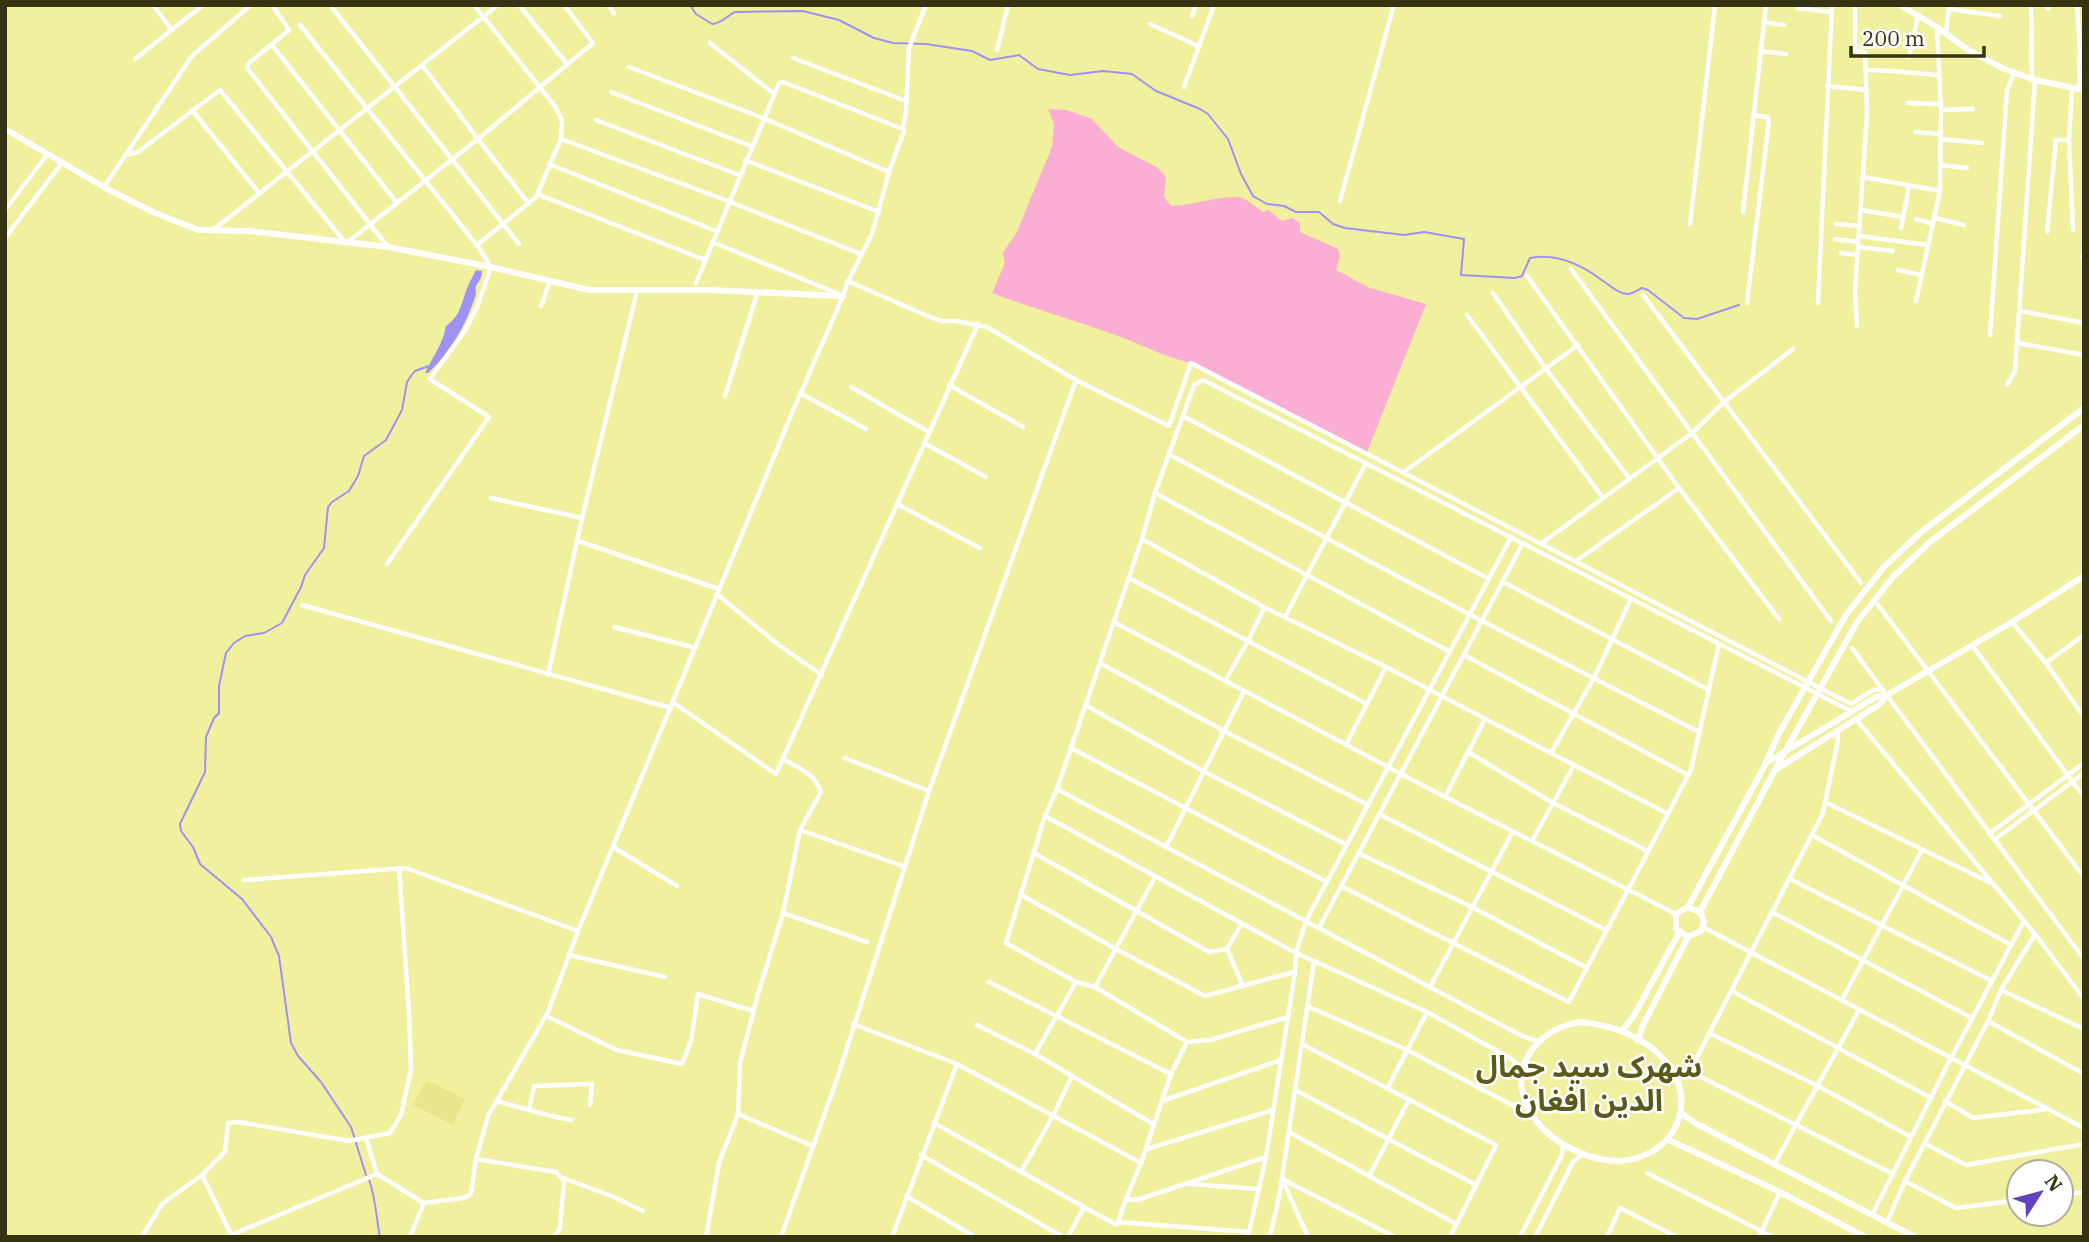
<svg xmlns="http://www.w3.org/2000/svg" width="2089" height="1242" viewBox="0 0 2089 1242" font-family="'IBM Plex Serif','Noto Sans Arabic',serif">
	<rect width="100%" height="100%" fill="#f0f09e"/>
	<!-- built -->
	<path fill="#e7e68c" d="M 426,1080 L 465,1099 L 453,1125 L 413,1105 Z"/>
	<!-- green -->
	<path fill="#fbaed4" d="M 1048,109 L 1067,110 L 1092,119 L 1118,147 L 1158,168 L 1166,177 L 1164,197 L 1171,206 C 1192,206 1231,192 1244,199 C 1251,202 1257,208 1263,212 L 1268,210 L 1282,221 L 1292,218 L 1300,223 L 1300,232 L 1338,249 L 1340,256 L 1336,270 L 1370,288 L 1426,304 L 1367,452 L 1191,363 C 1164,357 1141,344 1115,335 C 1074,320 1033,309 992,293 L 1005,263 L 1003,252 L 1016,234 L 1052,147 L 1054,124 Z"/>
	<!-- water -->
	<path fill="#9f92f5" d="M 476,270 L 482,271 C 482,279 479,280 476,286 C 475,290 477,294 475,297 C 466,325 450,353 428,373 L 425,373 C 433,356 443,344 446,326 C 462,315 461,302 468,286 C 470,280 474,275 476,270 Z"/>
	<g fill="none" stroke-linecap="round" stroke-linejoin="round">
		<!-- stream -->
		<g stroke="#9f92f5" stroke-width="2">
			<path d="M 690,5 L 696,14 L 712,24 C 723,23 726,16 735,12 L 803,11 L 839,20 L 874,38 L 893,43 L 926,44 L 972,51 L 990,60 L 1019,55 L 1038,69 L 1070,75 L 1103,71 L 1132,74 L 1156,91 L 1200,109 L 1208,114 L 1228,139 L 1241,174 L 1253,196 L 1267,204 L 1284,206 L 1296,212 L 1319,212 L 1333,224 L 1345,228 L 1404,235 L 1424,232 L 1464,239 L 1461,275 L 1515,278 L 1522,276 L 1530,258 C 1557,253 1582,265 1603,281 C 1611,286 1617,293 1627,294 C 1634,294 1637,290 1642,288 L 1648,290 L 1684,318 L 1697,319 L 1739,305"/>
			<path d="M 366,1175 L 351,1127 L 321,1082 L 298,1056 L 291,1043 L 279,956 L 271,937 L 242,899 L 200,864 L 193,847 L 181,831 L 180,824 L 205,772 L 206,737 L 214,718 L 219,713 L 219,686 L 226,653 L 234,643 L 245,636 L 264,633 L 282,623 L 301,587 L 305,575 L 324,548 L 328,507 L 332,502 L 349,491 L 358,476 L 364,456 L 386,440 L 402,410 L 407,382 L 411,376 L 415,371 L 429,366"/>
			<path d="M 369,1180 C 376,1198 376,1218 380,1237"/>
		</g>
		<!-- street -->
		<g stroke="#fff" stroke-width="4.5">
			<path d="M 153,5 L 172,30"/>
			<path d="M 272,5 L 289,30 L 248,64 L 247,68 L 388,247"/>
			<path d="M 330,5 L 519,244"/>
			<path d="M 474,5 L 554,105 L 562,120 L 561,139 L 536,197 L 477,245"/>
			<path d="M 519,5 L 567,64"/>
			<path d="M 608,5 L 614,13"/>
			<path d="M 1855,5 L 1855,50 L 1865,53 L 1867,113 L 1855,291 L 1857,326"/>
			<path d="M 2031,5 L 2032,80"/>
			<path d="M 2048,5 L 2048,9"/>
			<path d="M 2077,5 L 2080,51 L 2079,89"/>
			<path d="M 1797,8 L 1831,12"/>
			<path d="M 1949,9 L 2000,16"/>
			<path d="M 1192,16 L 1196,5"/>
			<path d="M 1763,22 L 1784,25"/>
			<path d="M 1150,24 L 1198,46"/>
			<path d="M 300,25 L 477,245 L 491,267 L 477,307 L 466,329 L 430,379 L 489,417 L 387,564"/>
			<path d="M 1946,34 L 1949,5"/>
			<path d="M 710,43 L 773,93"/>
			<path d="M 272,45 L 397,203"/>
			<path d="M 997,50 L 1008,5"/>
			<path d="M 1760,51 L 1786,54"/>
			<path d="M 1909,57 L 1918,16"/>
			<path d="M 793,58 L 906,101"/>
			<path d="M 135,59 L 203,5"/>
			<path d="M 422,65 L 478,139 L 593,43 L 564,5"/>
			<path d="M 629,67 L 763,118 L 889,172"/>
			<path d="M 1866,70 C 1891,70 1913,73 1938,75"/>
			<path d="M 1827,86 L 1866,90"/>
			<path d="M 1184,87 L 1214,5"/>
			<path d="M 2072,87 L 2069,140 L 2073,230"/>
			<path d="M 611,92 L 751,146"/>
			<path d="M 1908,103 L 1939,104"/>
			<path d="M 192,110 L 259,193"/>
			<path d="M 1941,110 L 1973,109"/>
			<path d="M 596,120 L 739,175"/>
			<path d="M 1915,132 L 1940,134"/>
			<path d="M 561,139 L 728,201 L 861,254"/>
			<path d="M 1940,139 L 1982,143"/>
			<path d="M 126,155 L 138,152 L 220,90 L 344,241"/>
			<path d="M 745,160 L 879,212"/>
			<path d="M 549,164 L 716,231"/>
			<path d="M 1941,165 L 1967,168"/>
			<path d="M 1863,177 L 1940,191"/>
			<path d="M 104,187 L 192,56 L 251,5"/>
			<path d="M 537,194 L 705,260"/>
			<path d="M 1340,201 L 1393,8 L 1391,5"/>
			<path d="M 5,210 L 47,155"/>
			<path d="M 1861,210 L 1903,217"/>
			<path d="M 1743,212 L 1766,5"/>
			<path d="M 1935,218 L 1964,225"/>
			<path d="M 1916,219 L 1933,224"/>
			<path d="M 1690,224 L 1715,5"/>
			<path d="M 1836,224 L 1860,226"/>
			<path d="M 1901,228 L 1909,186"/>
			<path d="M 213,230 L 498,5"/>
			<path d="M 2047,232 L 2056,140 L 2069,140"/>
			<path d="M 1859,236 L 1928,245"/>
			<path d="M 5,238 L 61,164"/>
			<path d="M 1835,239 L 1858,242"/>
			<path d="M 349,241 L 478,139 L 529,204"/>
			<path d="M 712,242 L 839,294"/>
			<path d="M 1858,247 L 1893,251"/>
			<path d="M 1841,253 L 1857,255"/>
			<path d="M 2082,257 L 2084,257"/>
			<path d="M 1571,269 L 1831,621"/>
			<path d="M 1898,270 L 1921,275"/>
			<path d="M 1527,276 L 1679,488 L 1779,619"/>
			<path d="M 848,281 L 925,315 L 941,321 L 956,321 L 987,327 L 1076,380 L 1169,426 L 1191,363 L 1851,704 L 1873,690 L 1882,689 L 2084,959"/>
			<path d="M 696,283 L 779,83 L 783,82 L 903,129"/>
			<path d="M 1493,293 L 1546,369 L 1630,479"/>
			<path d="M 1643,295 L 1861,583"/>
			<path d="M 1916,301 L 1940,191 L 1941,110 L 1937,28"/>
			<path d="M 1747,303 L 1769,120 L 1767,117 L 1754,115"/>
			<path d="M 1818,303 L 1832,5"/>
			<path d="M 541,306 L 550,281"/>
			<path d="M 2020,311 L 2084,323"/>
			<path d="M 1467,315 L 1603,498"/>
			<path d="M 1990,335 L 2007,90 L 2014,73"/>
			<path d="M 2018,343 L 2084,355"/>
			<path d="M 949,385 L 1023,427"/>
			<path d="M 2007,385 L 2015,371 L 2035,80"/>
			<path d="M 851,387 L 929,432"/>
			<path d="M 800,393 L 866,429"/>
			<path d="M 725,396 L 757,294"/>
			<path d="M 1183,416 L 1489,579"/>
			<path d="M 924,443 L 986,477"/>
			<path d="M 1170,455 L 1482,621 L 1699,732"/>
			<path d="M 1404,472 L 1578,345"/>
			<path d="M 1155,493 L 1450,652"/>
			<path d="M 491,498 L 582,518"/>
			<path d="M 897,504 L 980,548"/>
			<path d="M 1142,539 L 1264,607 L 1386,667 L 1668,814"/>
			<path d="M 578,541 L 719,589"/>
			<path d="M 1542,543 L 1692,433 L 1724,402 L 1793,349"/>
			<path d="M 1576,561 L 1679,488"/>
			<path d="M 1129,578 L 1367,704"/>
			<path d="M 1503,582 L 1709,690"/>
			<path d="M 717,594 L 780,646 L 822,675"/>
			<path d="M 302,605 L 671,708"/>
			<path d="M 1878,605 L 2084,877"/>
			<path d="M 1285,617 L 1366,463"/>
			<path d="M 1114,622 L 1445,797 L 1676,914"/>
			<path d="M 2012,622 L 2046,663 L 2084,717"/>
			<path d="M 614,627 L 696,648"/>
			<path d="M 1972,645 L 2084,797"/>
			<path d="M 1852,648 L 1882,689"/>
			<path d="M 1464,655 L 1688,775"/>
			<path d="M 1100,663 L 1224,731 L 1368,805"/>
			<path d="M 2046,663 L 2084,635"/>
			<path d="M 548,675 L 582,518 L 636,295"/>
			<path d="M 1225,681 L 1248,641 L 1264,608"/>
			<path d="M 674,703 L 776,774 L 978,324"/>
			<path d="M 1085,705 L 1205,772 L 1347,845"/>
			<path d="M 1856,719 L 2035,934 L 2084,999"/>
			<path d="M 1837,730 L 1838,740 L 1823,813 L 1693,1065 L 1693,1073 L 1893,1174"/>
			<path d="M 1346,745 L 1386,667"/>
			<path d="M 1071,748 L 1327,882"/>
			<path d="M 1468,752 L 1553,803 L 1648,851"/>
			<path d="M 1551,753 L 1594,678 L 1631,599"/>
			<path d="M 845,758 L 929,791"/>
			<path d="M 1057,789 L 1522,1036 L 1537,1041"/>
			<path d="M 1445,797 L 1485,719"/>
			<path d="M 1825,802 L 1991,883"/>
			<path d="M 1379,814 L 1606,930"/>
			<path d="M 1045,816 L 1296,953 L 1427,1012 L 1510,1058 L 1522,1068"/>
			<path d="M 800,830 L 903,866"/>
			<path d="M 1989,834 L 2084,763"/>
			<path d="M 1812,835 L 2011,945"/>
			<path d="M 1994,840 L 2084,773"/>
			<path d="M 1532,841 L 1574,765"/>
			<path d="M 613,847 L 677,886"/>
			<path d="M 1166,847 L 1244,691"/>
			<path d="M 1034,853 L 1209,952 L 1227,949 L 1242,923"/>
			<path d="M 1358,853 L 1472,907 L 1587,968"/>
			<path d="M 1790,879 L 1992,981"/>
			<path d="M 244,880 L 406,868 L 578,931"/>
			<path d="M 1341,886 L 1569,1002 L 1691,770 L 1719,644"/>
			<path d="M 1020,894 L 1116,949 L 1205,996 L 1294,972"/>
			<path d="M 1772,912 L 1972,1018"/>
			<path d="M 783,913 L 867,942"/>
			<path d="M 1703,927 L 2084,1128"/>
			<path d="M 1319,928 L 1523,543"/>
			<path d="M 1227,949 L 1243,986"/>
			<path d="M 569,955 L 665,977"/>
			<path d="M 989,982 L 1171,1074"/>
			<path d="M 1076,982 L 1006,943 L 1045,816 L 1057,789 L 1142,539 L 1155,493 L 1194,385 L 1203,380 L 1851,711"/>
			<path d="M 1095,987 L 1187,1042 L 1210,1040 L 1288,1017"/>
			<path d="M 1430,987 L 1513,831"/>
			<path d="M 2001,990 L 2084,1029"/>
			<path d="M 1732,991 L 1931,1098"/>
			<path d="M 1842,1000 L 1922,850"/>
			<path d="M 1307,1006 L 1407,1050 L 1514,1106"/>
			<path d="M 546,1016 L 617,1050 L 682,1064 L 691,1041 L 698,994 L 753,1011"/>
			<path d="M 1988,1021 L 2084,1074"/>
			<path d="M 853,1024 L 957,1064 L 1141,1163 L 1126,1199"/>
			<path d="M 977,1025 L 1035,1054 L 1153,1124"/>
			<path d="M 1709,1033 L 1818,1086 L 1911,1137"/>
			<path d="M 1302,1044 L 1496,1145 L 1450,1237"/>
			<path d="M 1035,1054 L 1076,982 L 1095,987 L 1155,877"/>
			<path d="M 1387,1089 L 1427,1012"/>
			<path d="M 1295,1090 L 1476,1185"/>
			<path d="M 497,1101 C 522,1108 546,1116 571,1120"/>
			<path d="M 1162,1101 L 1281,1060"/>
			<path d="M 1945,1101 L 1973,1118 L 2048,1109"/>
			<path d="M 529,1110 L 534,1086 L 592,1084 L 590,1105"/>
			<path d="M 738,1114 L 813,1146"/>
			<path d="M 934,1123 L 1084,1207"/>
			<path d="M 1289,1132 L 1456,1224"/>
			<path d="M 366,1138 L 377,1174 L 424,1203"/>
			<path d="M 1924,1143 L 1966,1165 L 2084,1144"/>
			<path d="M 1147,1149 L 1273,1110"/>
			<path d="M 921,1155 L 1063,1237"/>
			<path d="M 1141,1163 L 1171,1074 L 1187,1042"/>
			<path d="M 1775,1163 L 1859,1010"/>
			<path d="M 1021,1172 L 1054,1114 L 1072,1076"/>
			<path d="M 1647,1173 L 1773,1237"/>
			<path d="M 202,1175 L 232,1236"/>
			<path d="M 1369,1176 L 1409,1100"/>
			<path d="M 563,1178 L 614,1197 L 643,1211"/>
			<path d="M 1282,1179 L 1395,1237"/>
			<path d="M 1282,1179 L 1308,1237"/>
			<path d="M 1905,1181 L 1956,1208 L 2019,1200"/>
			<path d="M 1189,1184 L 1259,1189"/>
			<path d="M 2061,1195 L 2084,1192"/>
			<path d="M 906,1196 L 975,1237"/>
			<path d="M 1872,1215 L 1951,1058 L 2024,921"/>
			<path d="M 1118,1222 L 1249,1232"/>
			<path d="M 1887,1222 L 1905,1181 L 1988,1021 L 2001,990 L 2035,934"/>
			<path d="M 231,1235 L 377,1174"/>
			<path d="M 142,1237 L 162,1204 L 202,1175 L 225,1152 L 228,1123 L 238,1122 L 349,1141 L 390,1133 L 401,1115 L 411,1070 L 409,1013 L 399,868"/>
			<path d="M 410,1237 L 424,1203 L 463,1198 L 471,1194 L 476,1159"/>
			<path d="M 554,1237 L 560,1228 L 564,1181 L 556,1172 L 476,1159 L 488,1116 L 548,1012 L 578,931 L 792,413 L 843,296 L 848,281 L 872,234 L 889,172 L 904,131 L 903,129 L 906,111 L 909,48 L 926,5"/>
			<path d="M 706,1237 L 719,1163 L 738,1114 L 740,1063 L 758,994 L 783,913 L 800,830 L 821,792 C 814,773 801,769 784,760"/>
			<path d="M 781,1237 L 838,1076 L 929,791 L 1076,380"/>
			<path d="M 892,1237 L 957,1064"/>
			<path d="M 1068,1237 L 1084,1207 L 1117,1225 L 1126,1199 L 1137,1200 L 1266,1157"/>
			<path d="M 1248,1237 L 1266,1157 L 1295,972 L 1296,953 L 1306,921 L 1511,537"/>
			<path d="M 1270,1237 L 1280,1192 L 1314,961"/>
			<path d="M 1520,1237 L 1562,1155 L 1563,1144"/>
			<path d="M 1535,1237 L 1573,1162 L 1583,1154"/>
			<path d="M 1607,1237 L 1620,1208 L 1677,1237"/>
			<path d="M 1759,1237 L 1780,1192"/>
		</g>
		<!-- secondary -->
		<g stroke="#fff" stroke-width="6">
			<path d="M 1900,5 L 1937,27 L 1968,50 L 2002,68 L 2035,80 L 2084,90"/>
			<path d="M 5,129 L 109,190 L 155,213 L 199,230 L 250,231 L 388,247 L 491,267 L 589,290 L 709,290 L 843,296"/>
			<path d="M 1766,763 L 1779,733 L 1846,615 L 1883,568 L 1921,532 L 2084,408"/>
			<path d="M 1776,768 L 1857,622 L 1893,577 L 1930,542 L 2084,425"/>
			<path d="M 1688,907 L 1701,913 L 1704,922 L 1701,931 L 1688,937 L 1676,929 L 1676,914 L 1688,907 L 1766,763 L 1876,697 L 1885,695"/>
			<path d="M 1700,912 L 1775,770 L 1880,704 L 1887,695 L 2012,622 L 2084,576"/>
			<path d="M 1581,1022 C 1612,1025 1646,1037 1666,1062 C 1695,1096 1681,1143 1640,1157 C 1604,1170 1553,1147 1532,1115 C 1504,1072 1535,1028 1581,1022 Z"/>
			<path d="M 1622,1031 L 1633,1017 L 1679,933"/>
			<path d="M 1638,1040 L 1643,1025 L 1688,937"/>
			<path d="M 1681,1113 L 1695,1123 L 1915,1237"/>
			<path d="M 1669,1140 L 1780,1192 L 1865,1237"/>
		</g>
	</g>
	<g text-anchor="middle" stroke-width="5" stroke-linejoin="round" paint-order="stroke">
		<!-- district labels -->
		<g font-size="30" font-weight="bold" fill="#5b5a1c" stroke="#fff">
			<text x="1589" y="1077">شهرک سید جمال<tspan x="1589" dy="34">الدین افغان</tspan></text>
		</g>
	</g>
	<!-- border -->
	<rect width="2089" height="1242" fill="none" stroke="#343412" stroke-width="14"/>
	<!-- north arrow -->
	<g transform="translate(2040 1193) rotate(54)"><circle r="33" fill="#ffffff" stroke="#aeaea0" stroke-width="2"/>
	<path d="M0-5L12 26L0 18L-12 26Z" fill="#6044bd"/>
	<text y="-10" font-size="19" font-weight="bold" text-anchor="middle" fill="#343412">N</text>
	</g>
	<!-- scale -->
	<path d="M1851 46v10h133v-10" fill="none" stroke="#343412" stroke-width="3.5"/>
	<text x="1862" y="46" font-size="21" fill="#343412" stroke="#ffffff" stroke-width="5" paint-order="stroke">200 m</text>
</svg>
